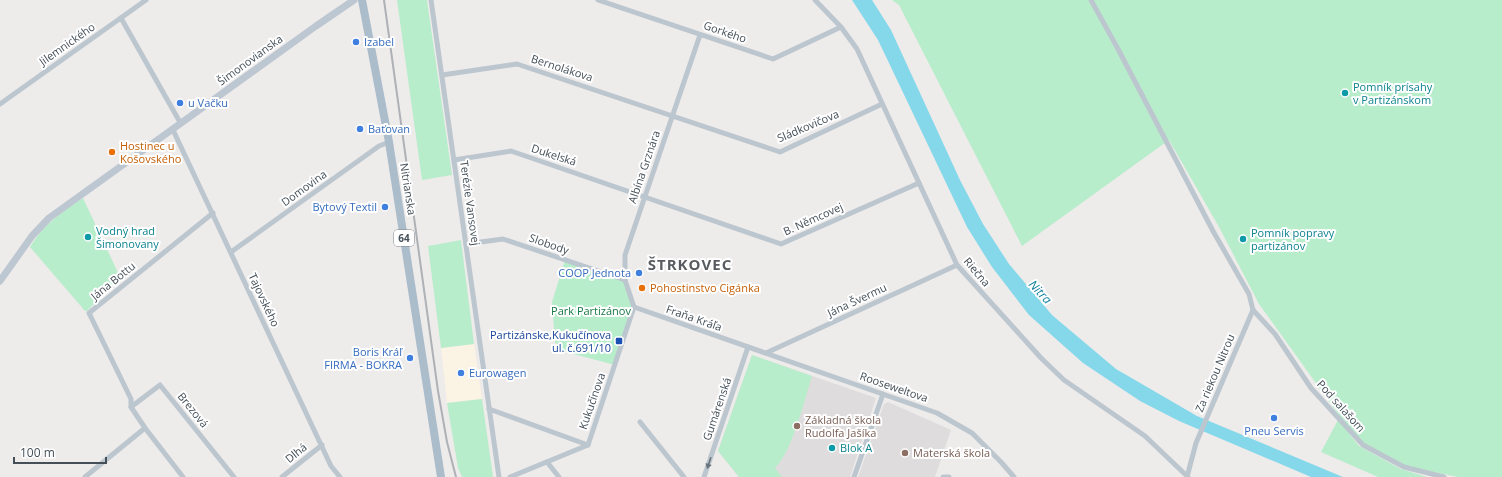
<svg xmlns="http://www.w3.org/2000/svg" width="1502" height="477" viewBox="0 0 1502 477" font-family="'Open Sans',sans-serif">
	<rect width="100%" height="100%" fill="#eeebeb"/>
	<!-- commercial -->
	<path fill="#fbf3e3" d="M 474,344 L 482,399 L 447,403 L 441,348 Z"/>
	<!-- education -->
	<g fill="#dfdcdd">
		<path d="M 752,355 L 876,398 L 850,477 L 739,477 L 718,451 Z"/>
		<path d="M 888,402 L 951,430 L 935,477 L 858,477 L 884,404 Z"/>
	</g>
	<!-- green -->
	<g fill="#b8edcb">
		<path d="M 397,0 L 427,0 L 452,175 L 422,180 Z"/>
		<path d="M 892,0 L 1502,0 L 1502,477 L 1458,477 L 1409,467 L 1365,444 L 1341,418 L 1259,304 L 1219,227 L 1169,140 L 1022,246 L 899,5 Z"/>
		<path d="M 83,198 L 120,277 L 87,311 L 85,311 L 30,247 C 44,224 61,213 83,198 Z"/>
		<path d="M 461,240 L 474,344 L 441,348 L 428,246 Z"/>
		<path d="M 565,260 L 625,280 L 634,307 L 615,365 L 562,351 L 555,342 L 552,302 Z"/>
		<path d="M 752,355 L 812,376 C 804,401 793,450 775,468 L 782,477 L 739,477 L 718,451 Z"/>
		<path d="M 482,399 L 493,477 L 462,477 L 458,468 L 447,403 Z"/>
		<path d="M 1338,420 L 1359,446 L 1401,469 L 1427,477 L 1378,477 L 1321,452 Z"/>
	</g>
	<!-- water -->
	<path fill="#85d8ea" d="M 852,0 L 872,0 L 891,30 L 960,180 L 983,224 L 1009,264 L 1052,315 L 1116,369 L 1197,416 L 1343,477 L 1311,477 L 1179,421 L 1140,401 L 1083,363 L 1029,315 L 992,267 L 967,227 L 878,40 Z"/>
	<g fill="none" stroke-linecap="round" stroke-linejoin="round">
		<!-- street -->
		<g stroke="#bcc6ce" stroke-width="5">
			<path d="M 431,0 L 499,477"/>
			<path d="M 598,0 L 773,59 L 841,27"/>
			<path d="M 815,0 L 841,27 L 857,49 L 957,265 L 1041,358 L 1064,380 L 1145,436 L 1188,477"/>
			<path d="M 1091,0 L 1118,49 L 1213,231 L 1249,294 L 1253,310 L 1275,334 L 1311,388 L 1363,445 L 1404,467 L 1444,477"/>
			<path d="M 121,18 L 181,124"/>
			<path d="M 442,75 L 517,64 L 780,152 L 882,104"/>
			<path d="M 0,104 L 146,0"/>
			<path d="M 173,130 L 331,466 L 340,477"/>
			<path d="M 454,160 L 511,151 L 781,244 L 919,183"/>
			<path d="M 466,244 L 503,239 L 625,280"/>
			<path d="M 231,252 L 379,146 L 389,142"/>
			<path d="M 634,307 L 937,413 L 972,433 L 1001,462 L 1014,477"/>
			<path d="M 634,307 L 625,280 L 625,255 L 700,35"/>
			<path d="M 766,353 L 957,265"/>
			<path d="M 131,407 L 160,385 L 234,477"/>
			<path d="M 489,409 L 588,445"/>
			<path d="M 640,422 L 684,477"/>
			<path d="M 547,462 L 559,477"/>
			<path d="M 85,477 L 145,428"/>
			<path d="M 183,477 L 145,428 L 131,407 L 131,399 L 89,313 L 213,213"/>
			<path d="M 282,477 L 322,445"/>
			<path d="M 510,477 L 588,445 L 634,307"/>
			<path d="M 704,477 L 748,347"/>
			<path d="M 854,477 L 883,394"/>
			<path d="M 943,477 L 949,477"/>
			<path d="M 1187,477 L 1196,443 L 1253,310"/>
		</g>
		<!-- secondary -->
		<path stroke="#bcc7d2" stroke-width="7" d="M 0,281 L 32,236 L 49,218 L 316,26 L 354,0"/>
		<!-- primary -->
		<path stroke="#abbccb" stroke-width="8" d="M 362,0 L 389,142 L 441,477"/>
		<!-- rail -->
		<path stroke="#aeb1b6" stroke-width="2" d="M 384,0 L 438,391 L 447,442 L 456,477"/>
	</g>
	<!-- one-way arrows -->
	<defs><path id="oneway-solid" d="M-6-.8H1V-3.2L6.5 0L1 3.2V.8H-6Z"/></defs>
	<use fill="#68737b" href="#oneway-solid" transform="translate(709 463) rotate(109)"/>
	<!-- markers -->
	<g fill="#3f7fe0" stroke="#fff" stroke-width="1.5">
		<circle cx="356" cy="42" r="4"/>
		<circle cx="180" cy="103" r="4"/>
		<circle cx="360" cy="129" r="4"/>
		<circle cx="385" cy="207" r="4"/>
		<circle cx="639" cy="273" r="4"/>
		<circle cx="410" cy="358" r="4"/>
		<circle cx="461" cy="373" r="4"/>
		<circle cx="1274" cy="418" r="4"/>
	</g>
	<g fill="#0f9aa8" stroke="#fff" stroke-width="1.5">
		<circle cx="1345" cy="93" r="4"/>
		<circle cx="88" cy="237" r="4"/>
		<circle cx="1243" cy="239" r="4"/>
		<circle cx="832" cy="448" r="4"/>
	</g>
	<g fill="#e8710a" stroke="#fff" stroke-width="1.5">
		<circle cx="112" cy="152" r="4"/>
		<circle cx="642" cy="288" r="4"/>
	</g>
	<rect fill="#1a4fb4" stroke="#fff" stroke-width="1.5" x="615" y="337" width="8" height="8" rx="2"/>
	<g fill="#8d6e63" stroke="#fff" stroke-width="1.5">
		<circle cx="797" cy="426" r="4"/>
		<circle cx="905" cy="453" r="4"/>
	</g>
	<g text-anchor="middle" stroke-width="4" stroke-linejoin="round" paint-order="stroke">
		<!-- shield labels -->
		<rect fill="#fff" stroke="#7c848a" stroke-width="1" x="394" y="230" width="20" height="16" rx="3"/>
		<g font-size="10" font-weight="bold" fill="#444f58">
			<text x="404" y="242">64</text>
		</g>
		<!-- street labels -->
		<g font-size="11" fill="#444f58" stroke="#fff">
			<text transform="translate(725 32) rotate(19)" y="4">Gorkého</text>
			<text transform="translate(67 44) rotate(-35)" y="4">Jilemnického</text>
			<text transform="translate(250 60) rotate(-36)" y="4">Šimonovianska</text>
			<text transform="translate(562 68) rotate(18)" y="4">Bernolákova</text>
			<text transform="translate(808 126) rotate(-23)" y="4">Sládkovičova</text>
			<text transform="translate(554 155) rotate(18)" y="4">Dukelská</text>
			<text transform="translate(644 167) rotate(-71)" y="4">Albína Grznára</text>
			<text transform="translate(304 188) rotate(-36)" y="4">Domovina</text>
			<text transform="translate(408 189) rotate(81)" y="4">Nitrianska</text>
			<text transform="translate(470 203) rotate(82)" y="4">Terézie Vansovej</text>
			<text transform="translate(813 219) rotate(-24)" y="4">B. Němcovej</text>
			<text transform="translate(549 244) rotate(19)" y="4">Slobody</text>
			<text transform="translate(977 272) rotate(50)" y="4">Riečna</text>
			<text transform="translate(113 281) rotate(-39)" y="4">Jána Bottu</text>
			<text transform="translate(264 300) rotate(65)" y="4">Tajovského</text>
			<text transform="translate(857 300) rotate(-25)" y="4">Jána Švermu</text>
			<text transform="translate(694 318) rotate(19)" y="4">Fraňa Kráľa</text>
			<text transform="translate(1215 373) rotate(-67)" y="4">Za riekou Nitrou</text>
			<text transform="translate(894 387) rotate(19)" y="4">Rooseweltova</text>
			<text transform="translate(592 401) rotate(-71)" y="4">Kukučínova</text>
			<text transform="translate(1341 406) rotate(48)" y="4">Pod salašom</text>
			<text transform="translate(717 409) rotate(-71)" y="4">Gumárenská</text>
			<text transform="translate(193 410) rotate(51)" y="4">Brezová</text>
			<text transform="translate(296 453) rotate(-39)" y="4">Dlhá</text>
		</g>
		<!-- shop labels -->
		<g font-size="11" fill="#366cbe" stroke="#fff" text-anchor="start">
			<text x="364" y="46">Izabel</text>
			<text x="188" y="107">u Vačku</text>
			<text x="368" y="133">Baťovan</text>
			<text x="377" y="211" text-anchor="end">Bytový Textil</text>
			<text x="631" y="277" text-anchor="end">COOP Jednota</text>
			<text x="402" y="356" text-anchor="end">Boris Kráľ<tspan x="402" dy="13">FIRMA - BOKRA</tspan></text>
			<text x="469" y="377">Eurowagen</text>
			<text x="1274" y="435" text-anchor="middle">Pneu Servis</text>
		</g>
		<!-- culture labels -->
		<g font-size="11" fill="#0d838f" stroke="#fff" text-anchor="start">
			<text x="1353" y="91">Pomník prísahy<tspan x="1353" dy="13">v Partizánskom</tspan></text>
			<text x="96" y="235">Vodný hrad<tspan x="96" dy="13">Šimonovany</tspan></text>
			<text x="1251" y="237">Pomník popravy<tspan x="1251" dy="13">partizánov</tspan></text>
			<text x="840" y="452">Blok A</text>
		</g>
		<!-- food labels -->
		<g font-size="11" fill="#c56008" stroke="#fff" text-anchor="start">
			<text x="120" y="150">Hostinec u<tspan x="120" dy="13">Košovského</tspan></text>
			<text x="650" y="292">Pohostinstvo Cigánka</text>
		</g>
		<!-- park labels -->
		<g font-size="11" fill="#177845" stroke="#fff">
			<text x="591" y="315">Park Partizánov</text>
		</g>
		<!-- transit labels -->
		<g font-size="11" fill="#164399" stroke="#fff" text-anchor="end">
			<text x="611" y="339">Partizánske,Kukučínova<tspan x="611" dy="13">ul. č.691/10</tspan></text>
		</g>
		<!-- education labels -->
		<g font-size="11" fill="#785e54" stroke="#fff" text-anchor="start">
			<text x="805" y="424">Základná škola<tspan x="805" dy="13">Rudolfa Jašíka</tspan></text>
			<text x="913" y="457">Materská škola</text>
		</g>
		<!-- water labels -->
		<g font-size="12" font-style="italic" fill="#0d819c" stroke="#fff">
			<text transform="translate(1040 292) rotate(47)" y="4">Nitra</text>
		</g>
		<!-- district labels -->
		<g font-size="15" font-weight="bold" letter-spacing="1" fill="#585c60" stroke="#fff">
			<text x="690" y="270">ŠTRKOVEC</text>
		</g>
	</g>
	<!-- scale -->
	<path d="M14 457v6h92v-6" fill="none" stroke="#444f58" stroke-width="2"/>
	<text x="20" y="457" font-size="12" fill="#444f58" stroke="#ffffff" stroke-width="3" paint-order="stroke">100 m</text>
</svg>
